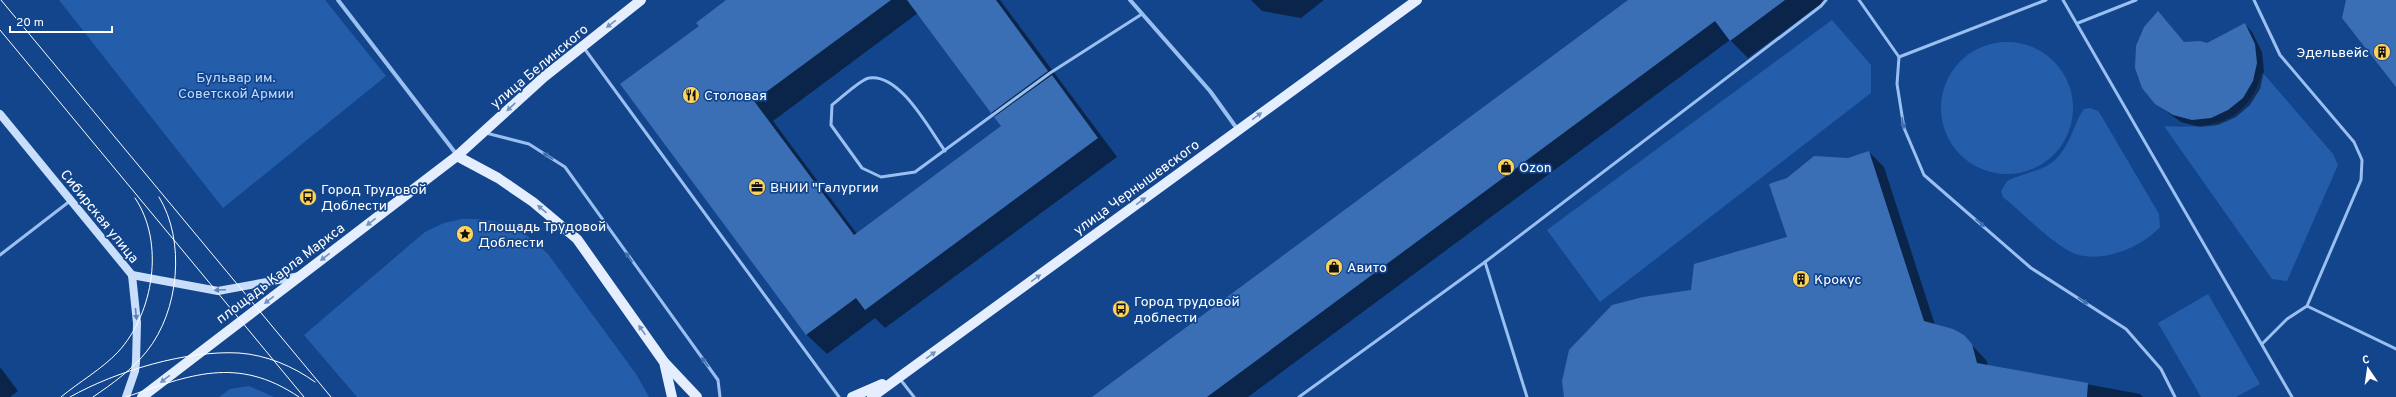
<svg xmlns="http://www.w3.org/2000/svg" width="2396" height="397" viewBox="0 0 2396 397" font-family="Overpass,sans-serif">
	<rect width="100%" height="100%" fill="#13458c"/>
	<!-- green -->
	<g fill="#245eab">
		<path d="M 59,0 L 325,0 L 386,76 L 223,208 Z"/>
		<path d="M 1832,20 L 1871,65 L 1871,93 L 1600,302 L 1547,230 Z"/>
		<circle cx="2007" cy="108" r="66"/>
		<path d="M 2262,72 L 2333,154 L 2338,165 L 2287,281 L 2272,279 L 2164,126 C 2211,129 2248,124 2262,72 Z"/>
		<path d="M 2090,108 L 2098,111 L 2102,117 L 2159,214 L 2160,227 C 2140,249 2095,267 2067,250 C 2044,236 2024,214 2003,197 L 2001,191 L 2007,181 C 2036,167 2052,174 2069,140 C 2074,130 2077,118 2084,109 Z"/>
		<path d="M 462,219 C 503,219 519,226 548,254 L 636,374 L 649,397 L 357,397 L 304,335 L 425,232 L 444,223 Z"/>
		<path d="M 2208,294 L 2260,384 L 2236,397 L 2201,397 L 2158,323 Z"/>
		<path d="M 249,386 L 274,397 L 219,397 L 230,389 Z"/>
	</g>
	<!-- shadow -->
	<g fill="#0007" fill-rule="evenodd">
		<path d="M 728,0 L 1000,0 L 1117,157 L 885,328 L 875,318 L 827,354 L 807,335 L 621,85 L 700,26 ZM 918,13 L 1002,126 L 857,234 L 773,121 Z"/>
		<path d="M 1251,0 L 1324,0 L 1301,18 L 1262,11 Z"/>
		<path d="M 1629,0 L 1826,0 L 1748,58 L 1730,40 L 1248,397 L 1094,397 Z"/>
		<path d="M 2245,24 L 2252,32 L 2262,52 L 2264,71 L 2260,89 L 2250,105 L 2236,117 L 2218,125 L 2200,127 L 2181,122 L 2156,104 L 2184,43 L 2207,45 Z"/>
		<path d="M 1869,152 L 1884,167 L 1935,325 L 1963,336 L 1986,360 L 1988,366 L 2140,394 L 2143,397 L 1565,397 L 1692,291 L 1788,237 L 1848,159 Z"/>
		<path d="M 0,367 L 18,391 L 10,397 L 0,397 Z"/>
	</g>
	<!-- building -->
	<g fill="#3b6fb5">
		<path d="M 726,0 L 891,0 L 754,101 L 854,235 L 1001,126 L 994,117 L 1052,75 L 1098,138 L 865,310 L 856,298 L 806,335 L 620,84 L 699,26 L 696,23 Z"/>
		<path d="M 907,0 L 996,0 L 1048,71 L 991,113 Z"/>
		<path d="M 1628,0 L 1785,0 L 1730,41 L 1715,21 L 1207,397 L 1092,397 Z"/>
		<path d="M 2346,0 L 2396,0 L 2396,87 L 2342,18 Z"/>
		<path d="M 2158,11 L 2184,42 L 2200,41 L 2207,43 L 2245,23 L 2255,44 L 2257,63 L 2253,81 L 2243,98 L 2228,110 L 2211,118 L 2192,120 L 2173,115 L 2155,104 L 2142,88 L 2135,68 L 2136,46 L 2144,27 Z"/>
		<path d="M 1869,151 L 1924,321 L 1953,329 L 1964,335 L 1972,344 L 1977,363 L 2088,383 L 2087,397 L 1564,397 L 1562,381 L 1569,350 L 1612,305 L 1643,297 L 1691,290 L 1694,264 L 1787,237 L 1769,184 L 1787,178 L 1814,156 L 1848,158 Z"/>
	</g>
	<g fill="none" stroke-linecap="round" stroke-linejoin="round">
		<!-- service -->
		<g stroke="#9abff1" stroke-width="3">
			<path d="M 1859,0 L 1899,57 L 1897,84 L 1904,128 L 1924,175 L 2031,268 L 2126,329 L 2161,369 L 2175,397"/>
			<path d="M 2063,0 L 2292,397"/>
			<path d="M 2254,0 L 2280,55 L 2354,142 L 2362,160 L 2361,180 L 2307,306 L 2287,319 L 2262,344"/>
			<path d="M 2078,23 L 2136,0"/>
			<path d="M 584,48 L 839,397"/>
			<path d="M 1899,57 L 2046,0"/>
			<path d="M 486,133 L 529,144 L 565,167 L 718,380 L 720,397"/>
			<path d="M 945,151 C 929,129 900,73 869,78 C 861,79 840,99 832,105 L 831,125 L 862,168 L 881,177 L 915,172 L 1050,73 L 1142,14"/>
			<path d="M 0,255 L 70,201"/>
			<path d="M 1485,262 L 1527,397"/>
			<path d="M 2307,306 L 2396,349"/>
			<path d="M 900,379 L 914,397"/>
			<path d="M 1299,397 L 1485,262 L 1821,6 L 1826,0"/>
		</g>
		<!-- minor -->
		<g stroke="#9abff1" stroke-width="4">
			<path d="M 338,0 L 457,155"/>
			<path d="M 1130,0 L 1210,91 L 1238,130"/>
		</g>
		<!-- secondary -->
		<g stroke="#c9defb" stroke-width="8">
			<path d="M 0,114 L 132,275 L 137,323 L 136,362 L 135,371 L 126,397"/>
			<path d="M 132,275 L 218,291 L 300,276"/>
		</g>
		<!-- primary -->
		<g stroke="#e4eeff" stroke-width="10">
			<path d="M 457,156 L 498,178 L 533,202 L 577,239 L 664,362 L 672,397"/>
			<path d="M 665,363 L 697,397"/>
			<path d="M 142,397 L 457,156 L 544,77 L 641,0"/>
			<path d="M 852,397 L 882,384"/>
			<path d="M 872,397 L 1417,0"/>
		</g>
		<!-- tram -->
		<g stroke="#fff" stroke-width="1">
			<path d="M 1,0 L 331,397"/>
			<path d="M 0,30 L 304,397"/>
			<path d="M 61,397 C 79,382 102,369 118,352 C 154,313 165,242 135,198"/>
			<path d="M 70,397 C 116,371 187,350 239,353 C 266,355 293,366 315,382"/>
			<path d="M 93,397 C 112,384 133,369 147,351 C 179,311 186,241 159,197"/>
			<path d="M 126,397 C 190,375 237,355 299,397"/>
		</g>
	</g>
	<!-- one-way arrows -->
	<defs><path id="oneway-solid" d="M-6-.8H1V-3.2L6.5 0L1 3.2V.8H-6Z"/></defs>
	<g fill="#7191c0">
		<use href="#oneway-solid" transform="translate(611 24) rotate(142)"/>
		<use href="#oneway-solid" transform="translate(511 107) rotate(137)"/>
		<use href="#oneway-solid" transform="translate(1257 116) rotate(-36)"/>
		<use href="#oneway-solid" transform="translate(1141 201) rotate(-36)"/>
		<use href="#oneway-solid" transform="translate(542 209) rotate(-139)"/>
		<use href="#oneway-solid" transform="translate(371 222) rotate(142)"/>
		<use href="#oneway-solid" transform="translate(325 257) rotate(143)"/>
		<use href="#oneway-solid" transform="translate(1036 278) rotate(-36)"/>
		<use href="#oneway-solid" transform="translate(269 300) rotate(142)"/>
		<use href="#oneway-solid" transform="translate(642 330) rotate(-125)"/>
		<use href="#oneway-solid" transform="translate(931 355) rotate(-36)"/>
		<use href="#oneway-solid" transform="translate(165 379) rotate(142)"/>
	</g>
	<g fill="#4270af">
		<use href="#oneway-solid" transform="translate(1903 123) rotate(80)"/>
		<use href="#oneway-solid" transform="translate(548 156) rotate(-147)"/>
		<use href="#oneway-solid" transform="translate(1980 223) rotate(41)"/>
		<use href="#oneway-solid" transform="translate(629 257) rotate(-126)"/>
		<use href="#oneway-solid" transform="translate(2083 301) rotate(33)"/>
		<use href="#oneway-solid" transform="translate(705 362) rotate(-126)"/>
	</g>
	<g fill="#5c82b8">
		<use href="#oneway-solid" transform="translate(220 290) rotate(177)"/>
		<use href="#oneway-solid" transform="translate(136 314) rotate(84)"/>
	</g>
	<!-- icons -->
	<defs>
		<symbol id="building-disc" viewBox="-11 -11 22 22"><circle r="9.5" fill="#ffd35a" stroke="#13458c"/><path d="M-4-6H4V6H1V3H-1V6H-4ZM-2.5-4.3h1.7v1.8h-1.7ZM.8-4.3h1.7v1.8H.8ZM-2.5-1h1.7V.8h-1.7ZM.8-1h1.7V.8H.8Z" fill="#111"/></symbol>
		<symbol id="restaurant-disc" viewBox="-11 -11 22 22"><circle r="9.5" fill="#ffd35a" stroke="#13458c"/><path d="M-5-6h1v4h1v-4h1v4h1v-4h1v5L-1.5 .5V6h-2V.5L-5-1ZM5-6V6H3V1.5H1.5Q1.5-4 5-6Z" fill="#111"/></symbol>
		<symbol id="shop-disc" viewBox="-11 -11 22 22"><circle r="9.5" fill="#ffd35a" stroke="#13458c"/><path d="M-5-2.5h2.3a2.7 3.5 0 0 1 5.4 0H5L5.5 6h-11ZM-1.5-2.5h3a1.5 2.3 0 0 0-3 0Z" fill="#111"/></symbol>
		<symbol id="office-disc" viewBox="-11 -11 22 22"><circle r="9.5" fill="#ffd35a" stroke="#13458c"/><path d="M-6-3h4V-5.5h4V-3h4V5H-6ZM-1-4.5V-3h2v-1.5ZM-6 0V1H6V0Z" fill="#111"/></symbol>
		<symbol id="bus-disc" viewBox="-11 -11 22 22"><circle r="9.5" fill="#ffd35a" stroke="#13458c"/><path d="M-5-6H5V4H4V6H2V4H-2V6H-4V4H-5ZM-3.5-4V0h7V-4ZM-3.5 1.2v1.5H-2V1.2ZM2 1.2v1.5H3.5V1.2Z" fill="#111"/></symbol>
		<symbol id="sight-disc" viewBox="-11 -11 22 22"><circle r="9.5" fill="#ffd35a" stroke="#13458c"/><path d="M0-6L1.8-2.2L6-1.7L2.9 1.2L3.7 5.4L0 3.3L-3.7 5.4L-2.9 1.2L-6-1.7L-1.8-2.2Z" fill="#111"/></symbol>
	</defs>
	<g fill-rule="evenodd">
		<use href="#building-disc" x="2372" y="42" width="20" height="20"/>
		<use href="#restaurant-disc" x="681" y="85" width="20" height="20"/>
		<use href="#shop-disc" x="1496" y="157" width="20" height="20"/>
		<use href="#office-disc" x="747" y="177" width="20" height="20"/>
		<use href="#bus-disc" x="298" y="187" width="20" height="20"/>
		<use href="#sight-disc" x="455" y="224" width="20" height="20"/>
		<use href="#shop-disc" x="1324" y="257" width="20" height="20"/>
		<use href="#building-disc" x="1791" y="269" width="20" height="20"/>
		<use href="#bus-disc" x="1111" y="299" width="20" height="20"/>
	</g>
	<g text-anchor="middle" stroke-width="3.5" stroke-linejoin="round" paint-order="stroke">
		<!-- poi labels -->
		<g font-size="14" fill="#fff" stroke="#13458c" text-anchor="start">
			<text x="2369" y="57" text-anchor="end">Эдельвейс</text>
			<text x="704" y="100">Столовая</text>
			<text x="1519" y="172">Ozon</text>
			<text x="770" y="192">ВНИИ "Галургии</text>
			<text x="321" y="194">Город Трудовой<tspan x="321" dy="16">Доблести</tspan></text>
			<text x="478" y="231">Площадь Трудовой<tspan x="478" dy="16">Доблести</tspan></text>
			<text x="1347" y="272">Авито</text>
			<text x="1814" y="284">Крокус</text>
			<text x="1134" y="306">Город трудовой<tspan x="1134" dy="16">доблести</tspan></text>
		</g>
		<!-- street labels -->
		<g font-size="14" fill="#fff" stroke="#13458c">
			<text transform="translate(539 66) rotate(-40)" y="5">улица Белинского</text>
			<text transform="translate(1136 187) rotate(-36)" y="5">улица Чернышевского</text>
			<text transform="translate(100 216) rotate(51)" y="5">Сибирская улица</text>
			<text transform="translate(280 273) rotate(-37)" y="5">площадь Карла Маркса</text>
		</g>
		<!-- park labels -->
		<g font-size="14" fill="#c1dafc" stroke="#13458c">
			<text x="236" y="82">Бульвар им.<tspan x="236" dy="16">Советской Армии</tspan></text>
		</g>
	</g>
	<!-- north arrow -->
	<g transform="translate(2368 369) rotate(347)" stroke="#13458c" stroke-width="3" paint-order="stroke">
	<path d="M0-3L7 15L0 10L-7 15Z" fill="#ffffff"/>
	<text y="-6" font-size="11" font-weight="bold" text-anchor="middle" fill="#ffffff">С</text>
	</g>
	<!-- scale -->
	<path d="M10 26v6h102v-6" fill="none" stroke="#ffffff" stroke-width="2"/>
	<text x="16" y="26" font-size="12" fill="#ffffff" stroke="#13458c" stroke-width="3" paint-order="stroke">20 m</text>
</svg>
